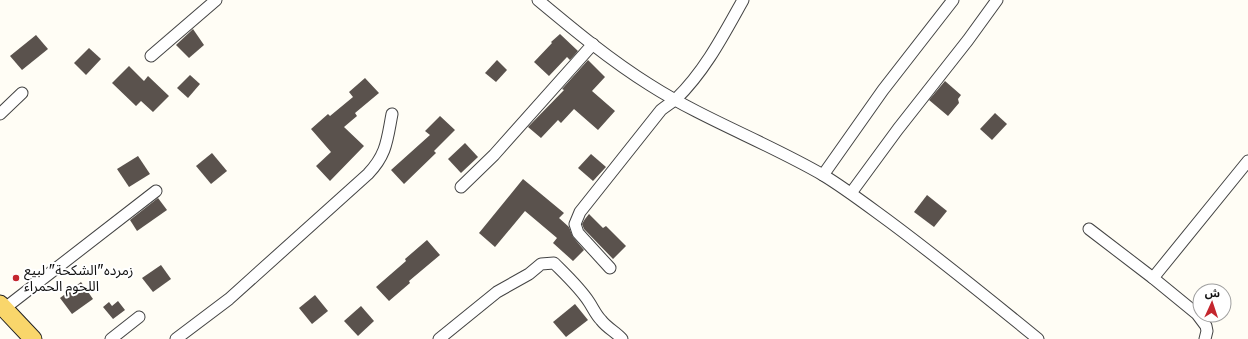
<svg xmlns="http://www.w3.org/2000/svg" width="1248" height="339" viewBox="0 0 1248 339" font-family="Merriweather,'Noto Sans Arabic',serif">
	<rect width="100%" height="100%" fill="#fffdf5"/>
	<!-- building -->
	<g fill="#5a524d">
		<path d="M 193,29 L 204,45 L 189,58 L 176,45 Z"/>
		<path d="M 560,34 L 578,51 L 570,60 L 567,57 L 549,76 L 534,62 L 552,43 L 551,42 Z"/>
		<path d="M 36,35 L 48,49 L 22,70 L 10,56 Z"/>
		<path d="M 89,48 L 101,59 L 86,75 L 74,63 Z"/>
		<path d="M 497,60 L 507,70 L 496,82 L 485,73 Z"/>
		<path d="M 588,60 L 605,77 L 592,91 L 615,111 L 598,130 L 574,109 L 561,123 L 558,120 L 541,138 L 528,127 L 564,90 L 562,89 Z"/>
		<path d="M 129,66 L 144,81 L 148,76 L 169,96 L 153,112 L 141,101 L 136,106 L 112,83 Z"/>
		<path d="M 190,75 L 200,84 L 188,98 L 177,88 Z"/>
		<path d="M 365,78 L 379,93 L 355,113 L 357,116 L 344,127 L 364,146 L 330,181 L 316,166 L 331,152 L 311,129 L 328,114 L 330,116 L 353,97 L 349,92 Z"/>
		<path d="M 945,81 L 961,95 L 958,99 L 959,103 L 948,116 L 929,100 Z"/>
		<path d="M 995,113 L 1007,124 L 992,140 L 980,129 Z"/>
		<path d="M 440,116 L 455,130 L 434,151 L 436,153 L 404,184 L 391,170 L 430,135 L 425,131 Z"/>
		<path d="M 465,143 L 478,157 L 461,173 L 448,159 Z"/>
		<path d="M 212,153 L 227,171 L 211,184 L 196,166 Z"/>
		<path d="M 591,154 L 606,167 L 593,181 L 578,168 Z"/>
		<path d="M 138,156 L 150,174 L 129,187 L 117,169 Z"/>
		<path d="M 523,179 L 564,213 L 559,218 L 569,227 L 573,237 L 584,250 L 573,261 L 553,243 L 557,238 L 525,211 L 495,247 L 479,233 Z"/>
		<path d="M 927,195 L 947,211 L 934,227 L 914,212 Z"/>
		<path d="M 158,198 L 167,210 L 137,231 L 130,220 Z"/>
		<path d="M 589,214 L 603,228 L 606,226 L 626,246 L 613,259 L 584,229 L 582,224 L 585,219 Z"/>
		<path d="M 427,240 L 440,255 L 409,281 L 410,283 L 389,301 L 376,287 L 406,261 L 405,259 Z"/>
		<path d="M 161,265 L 171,279 L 153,292 L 142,278 Z"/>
		<path d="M 81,282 L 93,299 L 72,314 L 60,298 Z"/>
		<path d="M 315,295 L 328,311 L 312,324 L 299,308 Z"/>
		<path d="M 118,301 L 125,310 L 113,319 L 103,307 L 109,302 L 112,306 Z"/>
		<path d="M 575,304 L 588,320 L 566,337 L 553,322 Z"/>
		<path d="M 361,306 L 374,321 L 358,336 L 344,321 Z"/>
	</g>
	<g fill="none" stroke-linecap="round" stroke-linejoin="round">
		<defs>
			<g id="minor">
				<path d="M 538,0 C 574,30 610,60 650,85 C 705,120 766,142 823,175 C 846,189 868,206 890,222 C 941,260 989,299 1038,339"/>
				<path d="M 151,56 L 216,0"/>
				<path d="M 0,114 L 22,93"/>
				<path d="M 823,175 L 883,90 L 953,0"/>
				<path d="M 461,187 L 494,155 L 593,44"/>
				<path d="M 851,193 L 898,129 L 968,40 L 997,0"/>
				<path d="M 1089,229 L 1153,278 L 1197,314 L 1206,326 L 1207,331 L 1205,339"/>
				<path d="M 610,268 L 578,233 L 575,224 L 580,212 L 661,110 C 666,106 671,103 676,99 C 705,71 724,34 743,0"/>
				<path d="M 1153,278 L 1248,161"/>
				<path d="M 5,308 L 156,191"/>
				<path d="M 111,339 L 139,317"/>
				<path d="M 176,339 L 229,299 L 368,174 C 387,154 387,140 392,114"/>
				<path d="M 439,339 L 497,292 L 529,274 L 541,264 L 554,263 C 566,275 580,288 589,302 C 593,308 596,315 601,320 C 607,328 616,332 622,339"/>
			</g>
			<path id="primary" d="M 0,304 L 33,339"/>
		</defs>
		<!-- minor casing -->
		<use href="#minor" stroke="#444" stroke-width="13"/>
		<!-- primary casing -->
		<use href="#primary" stroke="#222" stroke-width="19"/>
		<!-- minor -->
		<use href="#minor" stroke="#fff" stroke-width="11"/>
		<!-- primary -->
		<use href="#primary" stroke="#f9d66b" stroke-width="17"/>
	</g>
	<!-- markers -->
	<circle fill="#c4262e" stroke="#fff" stroke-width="1.5" cx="16" cy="278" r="4"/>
	<g text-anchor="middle" stroke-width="4" stroke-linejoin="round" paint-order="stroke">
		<!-- poi labels -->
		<g font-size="14" fill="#111" stroke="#fff" text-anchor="start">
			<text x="24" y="275">زمرده"الشكحة" لبيع<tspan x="24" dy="16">اللحوم الحمراء</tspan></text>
		</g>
	</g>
	<!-- north arrow -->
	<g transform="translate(1212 303) rotate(3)"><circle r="19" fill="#ffffff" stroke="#a0a0a0"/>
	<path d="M0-3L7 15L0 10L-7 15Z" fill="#c4262e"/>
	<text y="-6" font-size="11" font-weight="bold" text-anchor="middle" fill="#111111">ش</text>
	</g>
</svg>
